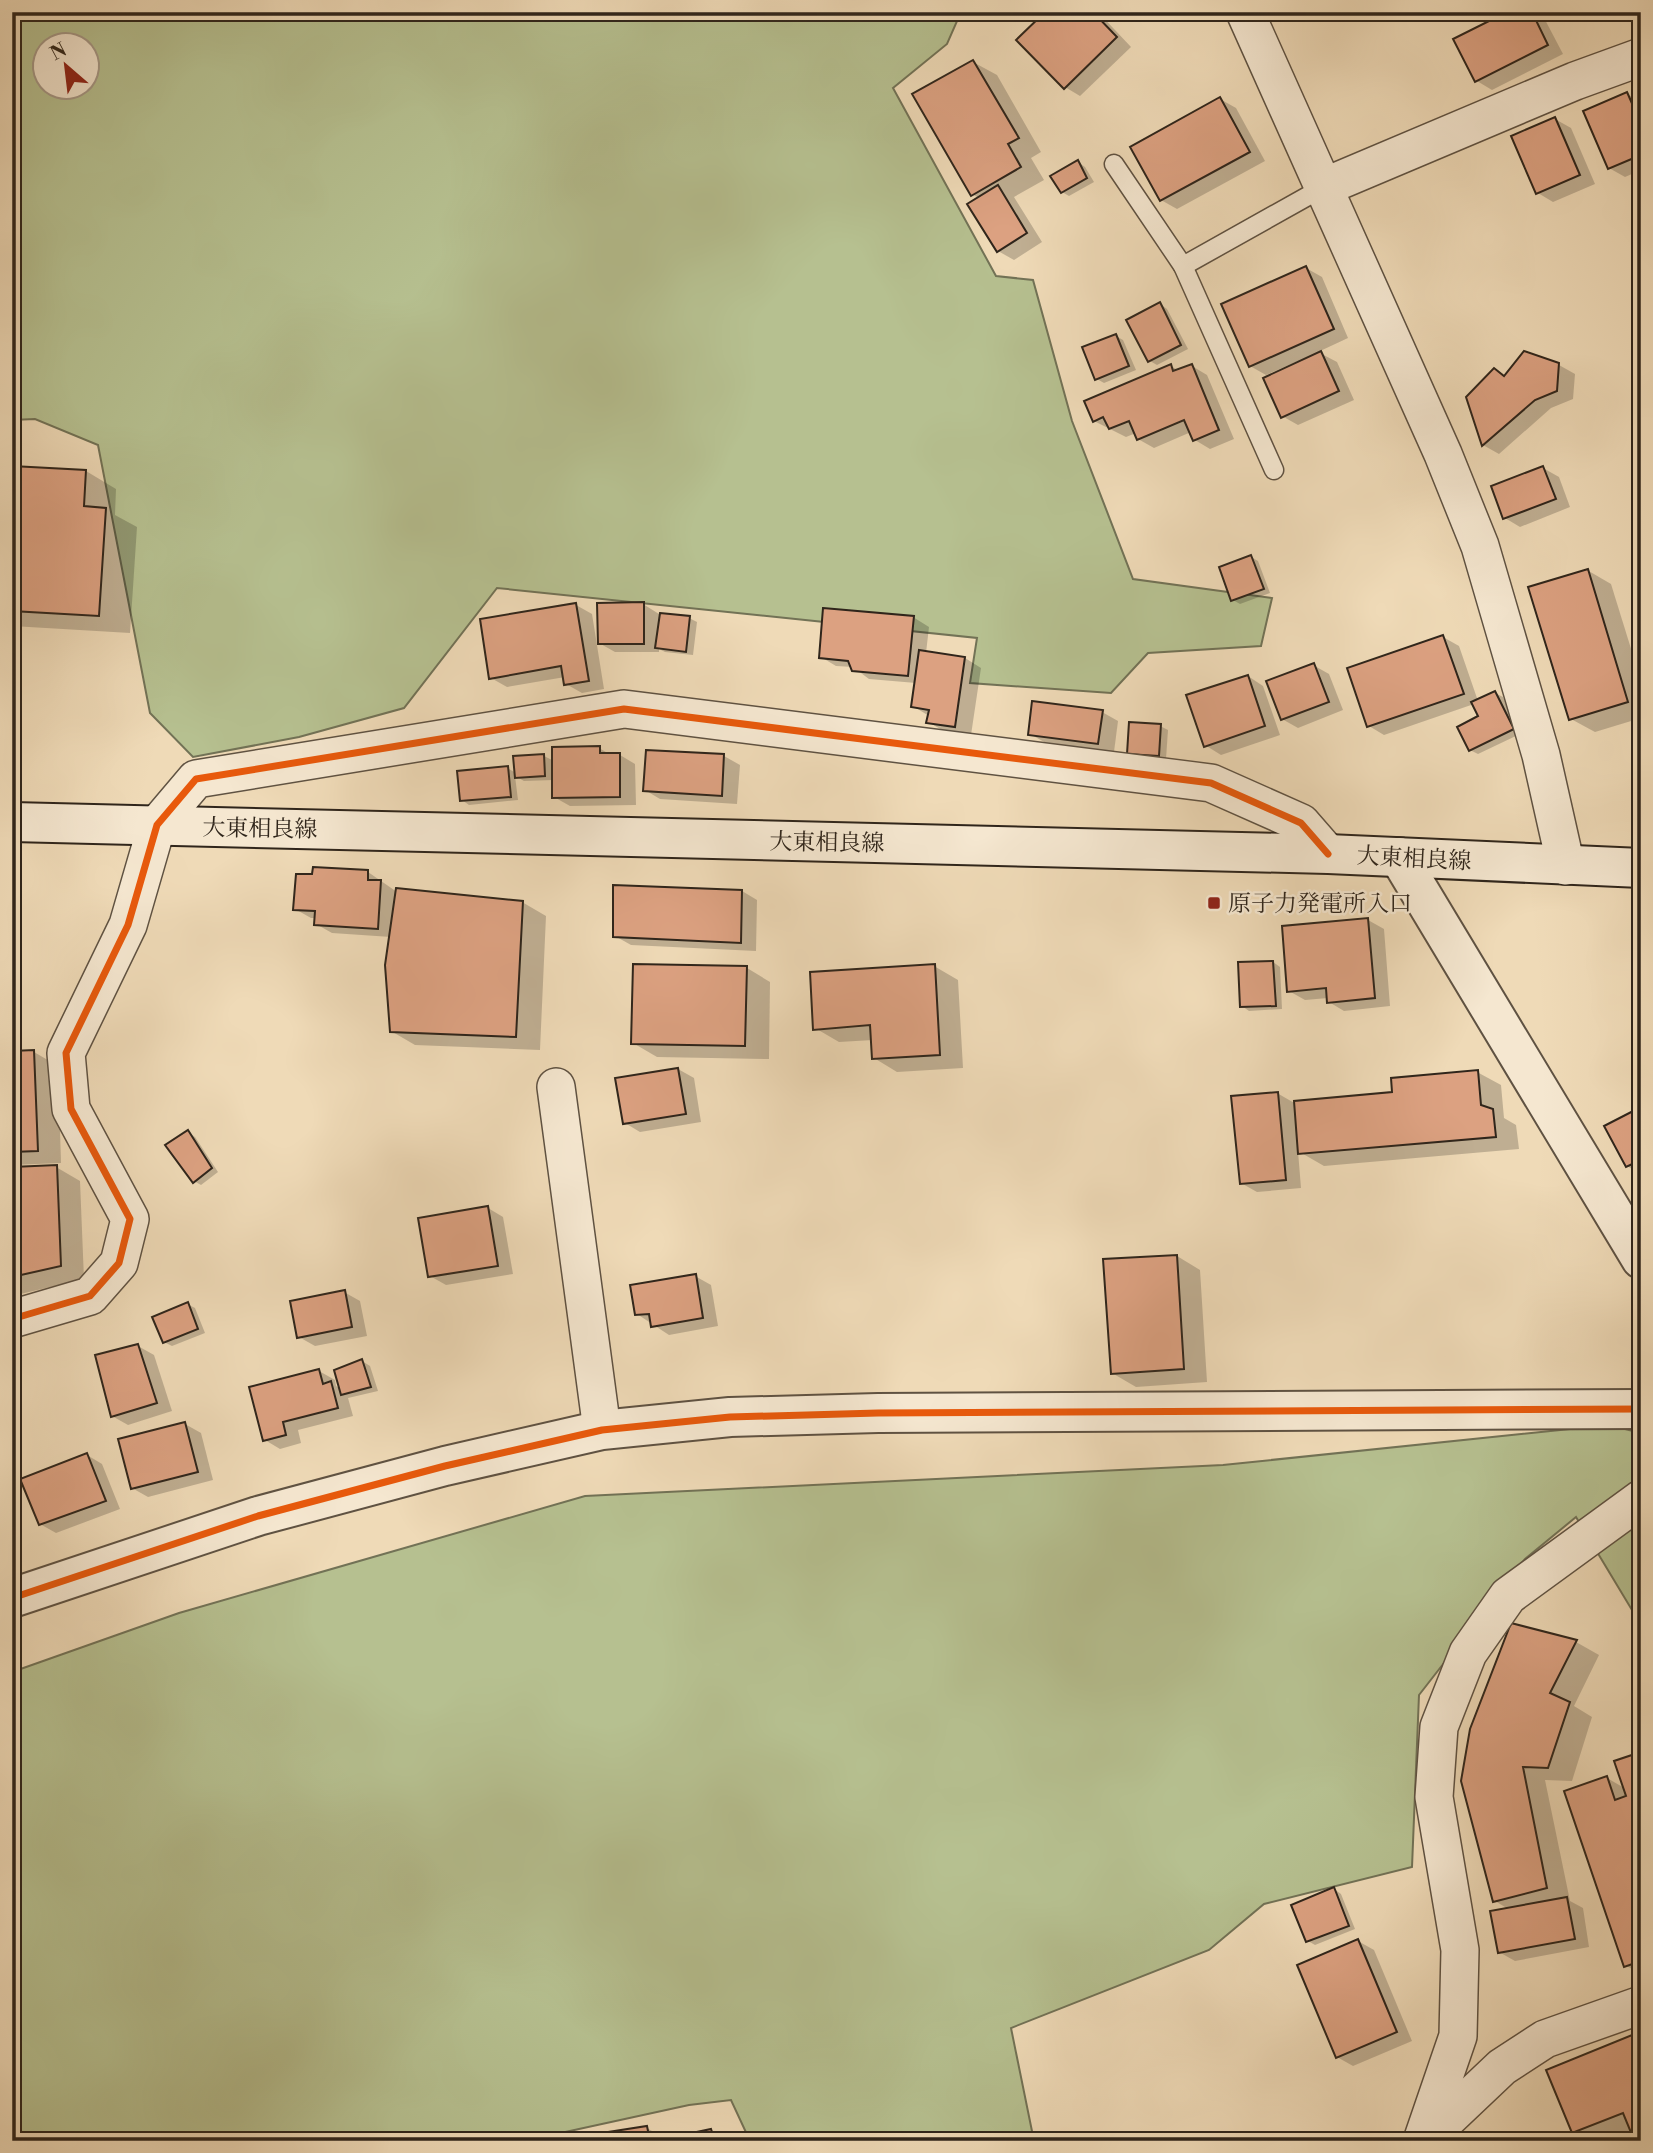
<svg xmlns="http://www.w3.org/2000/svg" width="1653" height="2153" viewBox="0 0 1653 2153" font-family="'Libre Bodoni','Noto Serif JP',serif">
	<rect width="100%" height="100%" fill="#efdab7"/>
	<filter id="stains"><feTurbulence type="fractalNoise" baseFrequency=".00286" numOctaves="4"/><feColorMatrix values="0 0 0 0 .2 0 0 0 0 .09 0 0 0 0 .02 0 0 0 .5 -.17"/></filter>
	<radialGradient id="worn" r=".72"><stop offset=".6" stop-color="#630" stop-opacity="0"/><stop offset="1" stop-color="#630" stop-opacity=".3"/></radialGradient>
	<!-- green -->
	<g fill="#b6c090" stroke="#727256" stroke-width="2" fill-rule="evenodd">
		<path d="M 12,12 L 961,12 L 947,44 L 893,88 L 996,276 L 1033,280 L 1072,421 L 1133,579 L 1272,598 L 1261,646 L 1148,653 L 1111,693 L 970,683 L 977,638 L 497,588 L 404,708 L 299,737 L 193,757 L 150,713 L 98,445 L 35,419 L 12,420 ZM 46,46 L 88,46 L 88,88 L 46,88 Z"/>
		<path d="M 1609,1425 L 1641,1433 L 1641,1625 L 1576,1517 L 1525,1559 L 1419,1695 L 1412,1867 L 1264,1904 L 1209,1950 L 1011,2028 L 1034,2141 L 750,2141 L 731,2100 L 689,2105 L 524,2141 L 12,2141 L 12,1672 L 179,1613 L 585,1496 L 1223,1465 Z"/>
	</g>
	<!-- shadow -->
	<g fill="#0003">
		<path d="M 1047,12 L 1098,12 L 1131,47 L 1080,96 L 1065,87 Z"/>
		<path d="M 1511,12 L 1542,14 L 1563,54 L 1492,90 L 1477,81 Z"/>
		<path d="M 973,62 L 997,75 L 1041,152 L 1031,158 L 1044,180 L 1014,197 L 1042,242 L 1014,260 L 998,251 L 979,198 L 972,194 Z"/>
		<path d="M 1627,94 L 1641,102 L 1641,170 L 1625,177 L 1609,168 Z"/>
		<path d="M 1220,99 L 1236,108 L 1265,161 L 1177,209 L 1161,200 Z"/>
		<path d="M 1555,119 L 1571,128 L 1595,184 L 1553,202 L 1538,193 Z"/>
		<path d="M 1078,162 L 1085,167 L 1094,182 L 1069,196 L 1062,192 Z"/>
		<path d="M 1306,268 L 1322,277 L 1348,338 L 1318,352 L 1337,362 L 1354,400 L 1298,425 L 1282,416 L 1299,364 L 1298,361 L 1266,375 L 1250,366 Z"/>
		<path d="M 1160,304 L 1167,309 L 1188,349 L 1157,365 L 1150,361 Z"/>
		<path d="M 1116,336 L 1123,340 L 1136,370 L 1104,383 L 1097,379 Z"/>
		<path d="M 1559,365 L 1575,374 L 1573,399 L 1551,408 L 1499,454 L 1483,445 L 1468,397 L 1505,377 Z"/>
		<path d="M 1171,366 L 1179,371 L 1192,366 L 1207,375 L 1234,439 L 1210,449 L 1195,440 L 1191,432 L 1154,448 L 1138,439 L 1136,433 L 1126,437 L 1094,421 Z"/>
		<path d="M 12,468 L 86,471 L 116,489 L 115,515 L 137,527 L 130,633 L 12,626 Z"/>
		<path d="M 1543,468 L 1559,477 L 1570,507 L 1520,527 L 1505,518 Z"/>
		<path d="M 1251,557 L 1258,561 L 1270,593 L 1240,604 L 1233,600 Z"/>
		<path d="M 1587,570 L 1611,584 L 1641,681 L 1641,718 L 1595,732 L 1571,719 Z"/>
		<path d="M 643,604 L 659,614 L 689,618 L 697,622 L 693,655 L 665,652 L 659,649 L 659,652 L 615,652 L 599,643 Z"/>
		<path d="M 576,605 L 592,614 L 604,689 L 582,693 L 566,684 L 565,677 L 507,687 L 491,678 Z"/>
		<path d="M 913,617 L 929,627 L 926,653 L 965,658 L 981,668 L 971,735 L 944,731 L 928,722 L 929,716 L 913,706 L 916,683 L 869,679 L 853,667 L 836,666 L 821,657 Z"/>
		<path d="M 1443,637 L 1459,646 L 1478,701 L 1495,693 L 1503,697 L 1520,734 L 1478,754 L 1470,750 L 1480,717 L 1474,704 L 1384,735 L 1369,726 Z"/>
		<path d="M 1313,665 L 1329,674 L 1343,710 L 1298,728 L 1282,719 Z"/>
		<path d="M 1248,676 L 1263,686 L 1280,735 L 1221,755 L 1205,745 Z"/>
		<path d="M 1102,712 L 1118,721 L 1114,752 L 1046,743 L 1030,734 Z"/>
		<path d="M 1160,726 L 1168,730 L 1166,759 L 1136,757 L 1129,753 Z"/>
		<path d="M 599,748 L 611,755 L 620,755 L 635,764 L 636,805 L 570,806 L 554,797 L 554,780 L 524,781 L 515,776 L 518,800 L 469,805 L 462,800 L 507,768 L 516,773 L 544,756 L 554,761 Z"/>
		<path d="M 724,756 L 740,765 L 737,804 L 660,799 L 645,790 Z"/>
		<path d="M 368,872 L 397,892 L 522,902 L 546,916 L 540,1050 L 415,1045 L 391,1031 L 391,937 L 332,933 L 316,924 L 317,918 L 311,918 L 295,909 L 314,876 Z"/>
		<path d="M 742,891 L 757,900 L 756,951 L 631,945 L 615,936 Z"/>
		<path d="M 1368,920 L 1384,929 L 1390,1006 L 1344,1011 L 1329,1002 L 1328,998 L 1305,1000 L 1289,991 Z"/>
		<path d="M 1273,962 L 1280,967 L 1282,1009 L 1249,1011 L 1242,1006 Z"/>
		<path d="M 934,966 L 958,980 L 963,1068 L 897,1072 L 874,1058 L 873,1040 L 839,1042 L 815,1028 Z"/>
		<path d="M 747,968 L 770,982 L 769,1059 L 657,1057 L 633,1043 Z"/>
		<path d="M 34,1052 L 58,1066 L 61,1163 L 12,1165 L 12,1053 Z"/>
		<path d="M 678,1069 L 694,1078 L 701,1122 L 640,1132 L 625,1123 Z"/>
		<path d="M 1477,1072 L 1501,1085 L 1504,1118 L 1516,1125 L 1519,1149 L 1324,1166 L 1298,1151 L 1301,1188 L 1257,1192 L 1241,1183 L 1277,1093 L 1296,1104 L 1394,1094 Z"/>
		<path d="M 1641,1109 L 1641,1174 L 1627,1166 Z"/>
		<path d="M 188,1132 L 195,1137 L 218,1172 L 201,1185 L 194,1181 Z"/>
		<path d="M 56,1167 L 80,1181 L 84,1279 L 12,1296 L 12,1169 Z"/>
		<path d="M 488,1208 L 503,1217 L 513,1274 L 446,1285 L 430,1276 Z"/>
		<path d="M 1177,1256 L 1200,1270 L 1207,1382 L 1136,1387 L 1112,1373 Z"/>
		<path d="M 695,1276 L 711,1285 L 718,1326 L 669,1335 L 637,1314 Z"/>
		<path d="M 344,1292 L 360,1301 L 367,1336 L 315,1346 L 299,1337 Z"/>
		<path d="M 187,1304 L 195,1308 L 205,1333 L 172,1346 L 164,1342 Z"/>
		<path d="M 138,1346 L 154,1355 L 172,1411 L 128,1425 L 112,1416 Z"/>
		<path d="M 362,1361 L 370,1366 L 378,1391 L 348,1398 L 353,1416 L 298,1430 L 301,1443 L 280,1449 L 265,1440 L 319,1371 L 335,1380 L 336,1386 L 341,1389 Z"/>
		<path d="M 185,1424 L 201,1433 L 213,1480 L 148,1497 L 132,1488 Z"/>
		<path d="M 87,1455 L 102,1464 L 120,1509 L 56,1533 L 40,1524 Z"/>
		<path d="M 1512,1625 L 1576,1642 L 1599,1655 L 1574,1706 L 1592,1717 L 1572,1781 L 1545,1780 L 1570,1901 L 1583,1908 L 1589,1947 L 1515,1961 L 1499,1952 L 1510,1910 L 1495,1901 Z"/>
		<path d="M 1641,1753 L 1641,1974 L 1625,1965 L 1607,1778 L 1626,1789 Z"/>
		<path d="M 1334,1889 L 1341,1894 L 1355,1929 L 1315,1945 L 1308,1941 Z"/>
		<path d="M 1358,1941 L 1374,1950 L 1412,2041 L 1353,2066 L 1337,2057 Z"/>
		<path d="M 1637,2035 L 1641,2037 L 1641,2138 L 1633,2131 L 1610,2141 L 1589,2141 L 1574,2132 Z"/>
		<path d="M 647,2128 L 667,2140 L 711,2130 L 729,2141 L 599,2141 Z"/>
	</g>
	<!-- building -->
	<g fill="#dca181" stroke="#2f251b" stroke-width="2">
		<path d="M 1045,12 L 1093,12 L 1117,37 L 1064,89 L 1016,40 Z"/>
		<path d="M 1507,12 L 1532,12 L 1548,45 L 1475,82 L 1453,39 Z"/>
		<path d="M 973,60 L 1019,138 L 1008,144 L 1021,167 L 971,196 L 912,94 Z"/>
		<path d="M 1627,92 L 1641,124 L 1641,155 L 1608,169 L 1583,111 Z"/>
		<path d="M 1220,97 L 1250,152 L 1160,201 L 1130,147 Z"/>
		<path d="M 1555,117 L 1580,175 L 1536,194 L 1511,136 Z"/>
		<path d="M 1078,160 L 1087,178 L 1061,193 L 1050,176 Z"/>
		<path d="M 998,185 L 1027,233 L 997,252 L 967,204 Z"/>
		<path d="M 1306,266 L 1334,329 L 1249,367 L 1221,304 Z"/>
		<path d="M 1160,302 L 1181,345 L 1148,362 L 1126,320 Z"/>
		<path d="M 1116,334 L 1129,366 L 1095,380 L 1082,347 Z"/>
		<path d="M 1321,351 L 1339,391 L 1281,418 L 1263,378 Z"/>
		<path d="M 1524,351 L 1559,363 L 1557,391 L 1535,400 L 1482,446 L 1466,397 L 1494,368 L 1504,376 Z"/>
		<path d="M 1171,364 L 1173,371 L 1192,364 L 1219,430 L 1193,441 L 1184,420 L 1137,440 L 1129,421 L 1109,429 L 1103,417 L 1093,422 L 1084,401 Z"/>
		<path d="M 12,466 L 86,470 L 84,506 L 106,508 L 99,616 L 12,611 Z"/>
		<path d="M 1543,466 L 1556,499 L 1503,519 L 1491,486 Z"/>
		<path d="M 1251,555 L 1264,589 L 1231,601 L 1219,567 Z"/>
		<path d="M 1588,569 L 1628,702 L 1569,720 L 1528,587 Z"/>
		<path d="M 644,602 L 644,644 L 598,644 L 597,603 Z"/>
		<path d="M 576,603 L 589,681 L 564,685 L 561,666 L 489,679 L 480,619 Z"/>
		<path d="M 823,608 L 914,616 L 908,676 L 852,671 L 848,661 L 819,658 Z"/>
		<path d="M 660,613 L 690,616 L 686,652 L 655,648 Z"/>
		<path d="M 1443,635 L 1464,694 L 1367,727 L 1347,668 Z"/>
		<path d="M 919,650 L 965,657 L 955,727 L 926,723 L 929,710 L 911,707 Z"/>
		<path d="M 1314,663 L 1329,702 L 1281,720 L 1266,681 Z"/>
		<path d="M 1248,675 L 1265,726 L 1204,747 L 1186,695 Z"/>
		<path d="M 1495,691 L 1514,729 L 1469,751 L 1457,727 L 1478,716 L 1471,702 Z"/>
		<path d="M 1032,701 L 1103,710 L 1098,744 L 1028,735 Z"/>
		<path d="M 1129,722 L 1161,724 L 1159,756 L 1127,754 Z"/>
		<path d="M 600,746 L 600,753 L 620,753 L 620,797 L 552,798 L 552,747 Z"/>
		<path d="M 646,750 L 724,754 L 722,796 L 643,791 Z"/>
		<path d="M 544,754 L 545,776 L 515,778 L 513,756 Z"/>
		<path d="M 508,766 L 511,797 L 460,801 L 457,771 Z"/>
		<path d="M 313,867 L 368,870 L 368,880 L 381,880 L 378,929 L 314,925 L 315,911 L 293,910 L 296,874 L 312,874 Z"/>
		<path d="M 613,885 L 742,890 L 741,943 L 613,937 Z"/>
		<path d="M 396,888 L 523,901 L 516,1037 L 390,1032 L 385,965 Z"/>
		<path d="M 1368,918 L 1375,998 L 1327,1003 L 1326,988 L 1287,992 L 1282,926 Z"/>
		<path d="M 1273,961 L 1276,1006 L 1240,1007 L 1238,962 Z"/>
		<path d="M 633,964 L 747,966 L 745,1046 L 631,1044 Z"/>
		<path d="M 935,964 L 940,1055 L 872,1059 L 870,1025 L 813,1030 L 810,972 Z"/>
		<path d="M 34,1050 L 38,1151 L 12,1152 L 12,1051 Z"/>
		<path d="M 678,1068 L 686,1114 L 623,1124 L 615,1078 Z"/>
		<path d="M 1478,1070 L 1481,1105 L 1493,1109 L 1496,1137 L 1298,1154 L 1294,1101 L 1392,1092 L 1391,1078 Z"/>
		<path d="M 1278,1092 L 1286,1180 L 1240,1184 L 1231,1096 Z"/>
		<path d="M 1641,1107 L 1641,1160 L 1626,1167 L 1604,1126 Z"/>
		<path d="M 188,1130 L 212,1168 L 193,1183 L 165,1145 Z"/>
		<path d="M 57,1165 L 61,1266 L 12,1277 L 12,1167 Z"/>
		<path d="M 488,1206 L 498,1266 L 428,1277 L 418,1218 Z"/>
		<path d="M 1177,1255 L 1184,1369 L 1111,1374 L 1103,1259 Z"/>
		<path d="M 696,1274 L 703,1318 L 651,1327 L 649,1314 L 635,1315 L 630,1285 Z"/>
		<path d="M 345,1290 L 352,1327 L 297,1338 L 290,1301 Z"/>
		<path d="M 188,1302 L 198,1329 L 163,1343 L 152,1317 Z"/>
		<path d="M 138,1344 L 157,1403 L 111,1417 L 95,1355 Z"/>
		<path d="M 362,1359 L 371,1387 L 341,1395 L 334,1370 Z"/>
		<path d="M 319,1369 L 323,1384 L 331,1381 L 338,1408 L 283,1422 L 286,1435 L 263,1441 L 249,1387 Z"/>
		<path d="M 185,1422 L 198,1472 L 131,1489 L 118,1439 Z"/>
		<path d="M 87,1453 L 106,1501 L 39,1525 L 20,1479 Z"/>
		<path d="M 1511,1623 L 1577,1640 L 1550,1693 L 1570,1702 L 1548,1768 L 1523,1767 L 1547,1888 L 1493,1902 L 1461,1781 L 1470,1729 Z"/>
		<path d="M 1641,1752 L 1641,1961 L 1624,1967 L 1564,1791 L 1607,1776 L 1615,1800 L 1626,1796 L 1614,1761 Z"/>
		<path d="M 1334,1887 L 1349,1926 L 1306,1942 L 1291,1905 Z"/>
		<path d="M 1567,1897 L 1575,1939 L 1498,1953 L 1490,1911 Z"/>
		<path d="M 1358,1939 L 1397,2032 L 1336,2058 L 1297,1965 Z"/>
		<path d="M 1637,2033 L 1641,2043 L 1641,2131 L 1632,2135 L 1623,2113 L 1572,2133 L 1546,2070 Z"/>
		<path d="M 647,2126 L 650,2141 L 598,2141 L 595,2134 Z"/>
		<path d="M 711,2129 L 715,2141 L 654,2141 Z"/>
	</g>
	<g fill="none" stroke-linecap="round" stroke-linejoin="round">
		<defs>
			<g id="service">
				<path d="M 1114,164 L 1183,266 L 1274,470"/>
				<path d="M 1183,266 L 1324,187"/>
			</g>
			<g id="minor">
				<path d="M 1245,12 L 1443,454 L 1480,546 L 1541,755 L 1566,866"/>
				<path d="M 1324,187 L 1575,81 L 1641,57"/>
				<path d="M 556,1087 L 602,1430"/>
				<path d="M 12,1319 L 90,1296 L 119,1263 L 130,1219 L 71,1109 L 66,1053 L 128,925 L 157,825 L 196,779 L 624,709 L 1211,783 L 1301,823 L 1328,854"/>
				<path d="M 1425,2140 L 1502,2067 L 1545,2039 L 1641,2005"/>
				<path d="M 1422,2141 L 1458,2036 L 1460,1950 L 1434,1797 L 1439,1727 L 1468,1653 L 1508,1596 L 1641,1499"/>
			</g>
			<g id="tertiary">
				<path d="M 1399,857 L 1641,1259"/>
				<path d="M 12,1598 L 258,1516 L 445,1466 L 602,1430 L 730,1417 L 878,1413 L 1641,1409"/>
			</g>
			<path id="secondary" d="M 12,822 L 1328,854 L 1641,868"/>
		</defs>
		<!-- service casing -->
		<use href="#service" stroke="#5f5242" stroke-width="21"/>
		<!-- minor casing -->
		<use href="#minor" stroke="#5f5242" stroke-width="40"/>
		<!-- tertiary casing -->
		<use href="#tertiary" stroke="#5f5242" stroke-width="42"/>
		<!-- secondary casing -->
		<use href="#secondary" stroke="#2f251b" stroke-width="42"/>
		<!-- service -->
		<use href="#service" stroke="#f5e7d0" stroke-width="18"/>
		<!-- minor -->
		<use href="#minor" stroke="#f5e7d0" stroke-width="37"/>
		<!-- tertiary -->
		<use href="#tertiary" stroke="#f5e7d0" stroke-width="38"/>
		<!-- secondary -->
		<use href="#secondary" stroke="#f5e7d0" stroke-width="38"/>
		<defs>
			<g id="cycleway">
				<path d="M 12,1319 L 90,1296 L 119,1263 L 130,1219 L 71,1109 L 66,1053 L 128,925 L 157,825 L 196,779 L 624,709 L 1211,783 L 1301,823 L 1328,854"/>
				<path d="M 12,1598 L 258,1516 L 445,1466 L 602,1430 L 730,1417 L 878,1413 L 1641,1409"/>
			</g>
		</defs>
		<!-- cycleway casing -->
		<use href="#cycleway" stroke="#f5e7d0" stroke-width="11"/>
		<!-- cycleway -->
		<use href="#cycleway" stroke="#e8590c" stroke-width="7"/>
	</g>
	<!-- markers -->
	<rect fill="#8f2418" stroke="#f5e7d0" stroke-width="2.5" x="1207" y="896" width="14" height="14" rx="3.5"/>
	<g text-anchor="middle" stroke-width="5" stroke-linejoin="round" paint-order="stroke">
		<!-- street labels -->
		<g font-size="23" fill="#2f251b" stroke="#f5e7d0">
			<text transform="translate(260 828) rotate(1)" y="8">大東相良線</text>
			<text transform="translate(827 842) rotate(1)" y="8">大東相良線</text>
			<text transform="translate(1414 858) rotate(3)" y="8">大東相良線</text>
		</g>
		<!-- poi labels -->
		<g font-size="23" fill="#2f251b" stroke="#f5e7d0" text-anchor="start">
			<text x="1228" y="911">原子力発電所入口</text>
		</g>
	</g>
	<!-- margin -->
	<rect width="1653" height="2153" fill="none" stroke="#efdab7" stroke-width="42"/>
	<rect x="14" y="14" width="1625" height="2125" fill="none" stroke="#2f251b" stroke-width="3.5"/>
	<rect x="21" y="21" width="1611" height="2111" fill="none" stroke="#2f251b" stroke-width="2"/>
	<!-- north arrow -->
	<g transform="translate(66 66) rotate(332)"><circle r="33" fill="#f5e7d0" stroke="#a69988" stroke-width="2"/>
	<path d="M0-5L12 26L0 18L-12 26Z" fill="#8f2418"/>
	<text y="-10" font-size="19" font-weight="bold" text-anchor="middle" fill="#2f251b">N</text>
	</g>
	<rect width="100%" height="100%" filter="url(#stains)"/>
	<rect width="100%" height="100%" fill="url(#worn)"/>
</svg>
